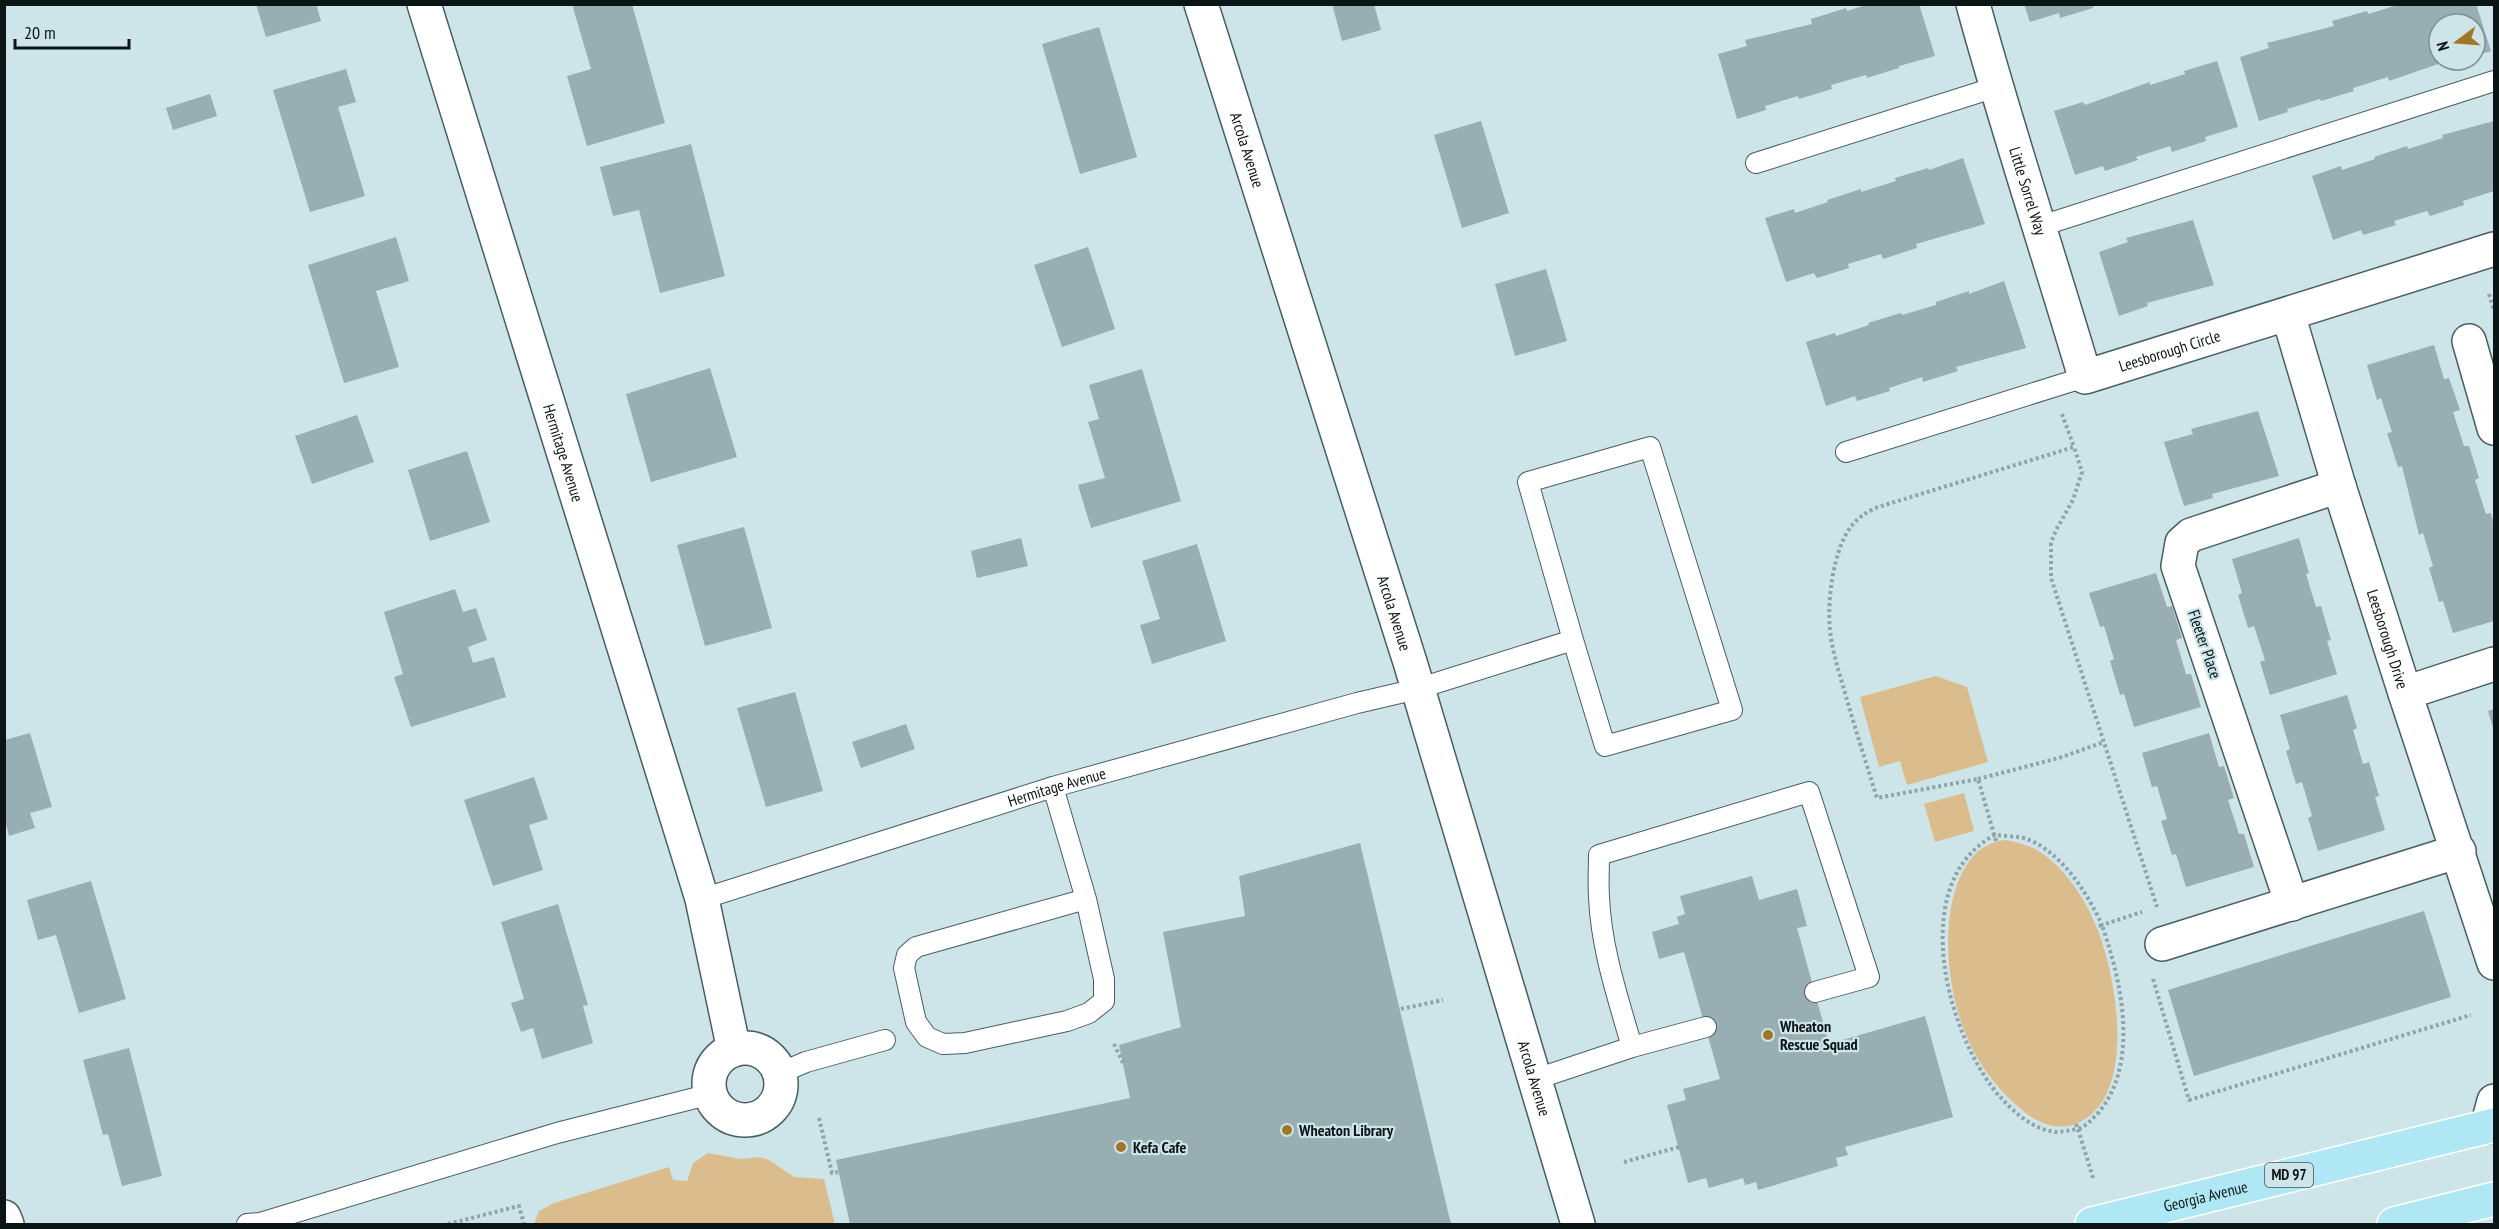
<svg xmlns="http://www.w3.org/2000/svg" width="2499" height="1229" viewBox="0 0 2499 1229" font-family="'PT Sans Narrow',sans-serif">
	<rect width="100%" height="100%" fill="#cde4e9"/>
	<!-- green -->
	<g fill="#dbbd8d">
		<path d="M 1936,676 L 1967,687 L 1988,762 L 1907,785 L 1900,761 L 1879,767 L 1860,697 Z"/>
		<path d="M 1964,793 L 1974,831 L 1935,842 L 1924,804 Z"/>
		<path d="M 2006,840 C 2018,843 2030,845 2040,852 C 2066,869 2086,900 2097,928 C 2116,975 2138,1093 2080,1122 C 2060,1132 2038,1124 2022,1110 C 2006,1096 1991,1081 1980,1062 C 1964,1037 1953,1002 1950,972 C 1944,930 1950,845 2006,840 Z"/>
		<path d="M 708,1153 L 741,1159 L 760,1157 L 769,1160 L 794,1177 L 824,1179 L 835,1224 L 534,1224 L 539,1211 L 554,1203 L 669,1167 L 673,1180 L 687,1181 L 693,1163 Z"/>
	</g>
	<!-- building -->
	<g fill="#98aeb3">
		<path d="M 256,4 L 316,4 L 321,21 L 266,37 Z"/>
		<path d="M 572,4 L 632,4 L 665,123 L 587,146 L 567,76 L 591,69 Z"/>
		<path d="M 1332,4 L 1374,4 L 1381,30 L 1342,41 Z"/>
		<path d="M 1869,4 L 1919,4 L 1935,56 L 1899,66 L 1899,68 L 1867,78 L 1866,75 L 1831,85 L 1832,89 L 1799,99 L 1798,96 L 1765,106 L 1766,110 L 1737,119 L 1718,54 L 1747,46 L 1745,40 L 1812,24 L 1811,19 L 1846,8 L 1847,11 Z"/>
		<path d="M 2024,4 L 2092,4 L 2093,8 L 2060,18 L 2059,13 L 2030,22 Z"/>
		<path d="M 2401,4 L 2476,4 L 2491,51 L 2475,56 L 2475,24 L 2439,24 L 2439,60 L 2447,61 L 2389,81 L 2388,77 L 2353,88 L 2354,91 L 2321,101 L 2320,99 L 2287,109 L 2288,112 L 2259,121 L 2240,57 L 2269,48 L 2267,43 L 2334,26 L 2332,21 L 2367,11 L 2368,14 Z"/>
		<path d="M 1099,27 L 1137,157 L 1080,174 L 1042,44 Z"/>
		<path d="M 2217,61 L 2238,127 L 2205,137 L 2206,141 L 2172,152 L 2170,146 L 2136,157 L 2138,160 L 2105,171 L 2103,166 L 2075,175 L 2054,111 L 2083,102 L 2085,105 L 2150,82 L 2150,85 L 2185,74 L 2184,71 Z"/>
		<path d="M 346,69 L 356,102 L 338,107 L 365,196 L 310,212 L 273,90 Z"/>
		<path d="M 210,94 L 217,116 L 173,130 L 166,108 Z"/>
		<path d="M 1481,121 L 1509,213 L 1462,228 L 1434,135 Z"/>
		<path d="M 2494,121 L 2494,191 L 2463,201 L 2464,205 L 2430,216 L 2427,211 L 2394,221 L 2396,225 L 2363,235 L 2361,230 L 2333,240 L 2312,176 L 2341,166 L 2342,170 L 2375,159 L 2374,157 L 2407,146 L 2408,149 L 2443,138 L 2442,135 Z"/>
		<path d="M 691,144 L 725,276 L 660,293 L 639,210 L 613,216 L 600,167 Z"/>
		<path d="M 1963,158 L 1985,224 L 1916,244 L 1917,248 L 1883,259 L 1881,254 L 1848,264 L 1849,268 L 1817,278 L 1814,273 L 1786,282 L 1765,218 L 1794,209 L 1795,213 L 1828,202 L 1827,200 L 1861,189 L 1861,192 L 1896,181 L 1895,178 L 1928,168 L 1929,170 Z"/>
		<path d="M 2193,220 L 2214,285 L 2147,303 L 2148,306 L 2119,316 L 2099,252 L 2128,242 L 2126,238 Z"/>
		<path d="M 396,237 L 409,281 L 376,291 L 399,367 L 344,383 L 308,265 Z"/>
		<path d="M 1088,247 L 1115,329 L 1062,347 L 1034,265 Z"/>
		<path d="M 1546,269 L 1567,341 L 1515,356 L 1495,284 Z"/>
		<path d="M 2004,281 L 2026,348 L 1956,367 L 1958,371 L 1923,382 L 1922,377 L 1889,388 L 1890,391 L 1857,401 L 1855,396 L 1826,406 L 1806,342 L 1835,333 L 1836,336 L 1869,325 L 1868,323 L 1901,313 L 1902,315 L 1936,305 L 1936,302 L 1969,291 L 1969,294 Z"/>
		<path d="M 2434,345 L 2444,379 L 2449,378 L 2460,410 L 2453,412 L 2464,446 L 2469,446 L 2479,478 L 2475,480 L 2486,514 L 2491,513 L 2494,525 L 2494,621 L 2453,633 L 2443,601 L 2439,602 L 2429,568 L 2433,566 L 2423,533 L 2419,535 L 2402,466 L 2398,467 L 2387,433 L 2392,432 L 2381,398 L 2377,400 L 2367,365 Z"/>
		<path d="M 710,368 L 737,457 L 651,482 L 626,394 Z"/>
		<path d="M 1142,369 L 1181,501 L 1091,528 L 1078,485 L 1105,478 L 1088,422 L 1099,419 L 1089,385 Z"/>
		<path d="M 2258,411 L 2279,476 L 2212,494 L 2213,498 L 2184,506 L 2164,442 L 2193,434 L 2191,429 Z"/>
		<path d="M 357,415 L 374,462 L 312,484 L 295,436 Z"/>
		<path d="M 467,451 L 490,522 L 430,541 L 408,470 Z"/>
		<path d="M 744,527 L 772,628 L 705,646 L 677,545 Z"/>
		<path d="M 1021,538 L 1028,566 L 977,578 L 971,551 Z"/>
		<path d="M 2299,538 L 2309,573 L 2306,574 L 2316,607 L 2321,606 L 2331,640 L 2327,641 L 2337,674 L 2270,695 L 2260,662 L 2265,660 L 2254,626 L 2248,628 L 2238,595 L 2242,593 L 2232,559 Z"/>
		<path d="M 1197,544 L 1226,641 L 1152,664 L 1140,625 L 1160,619 L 1142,561 Z"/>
		<path d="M 2156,573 L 2167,607 L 2172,606 L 2182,638 L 2176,640 L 2186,674 L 2191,674 L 2201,707 L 2134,727 L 2124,694 L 2120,695 L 2110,661 L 2114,659 L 2104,626 L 2100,627 L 2089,593 Z"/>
		<path d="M 455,589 L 463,612 L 476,608 L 487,640 L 468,647 L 473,663 L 494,657 L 506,697 L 411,727 L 394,677 L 403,674 L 384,612 Z"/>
		<path d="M 795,692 L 823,791 L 766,807 L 737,708 Z"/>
		<path d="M 2347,695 L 2357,728 L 2353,730 L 2363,764 L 2369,762 L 2379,796 L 2375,797 L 2385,830 L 2318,851 L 2308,818 L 2312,816 L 2302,782 L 2296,784 L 2286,751 L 2290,749 L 2280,715 Z"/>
		<path d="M 2494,709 L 2494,731 L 2488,711 Z"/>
		<path d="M 906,724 L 915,749 L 861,768 L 852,742 Z"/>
		<path d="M 30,733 L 52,807 L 30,813 L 35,828 L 9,836 L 5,820 L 5,740 Z"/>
		<path d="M 2209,733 L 2219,767 L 2224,766 L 2234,798 L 2228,800 L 2239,834 L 2244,834 L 2254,867 L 2186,887 L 2176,854 L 2172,855 L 2161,821 L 2167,819 L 2157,786 L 2152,787 L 2142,753 Z"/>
		<path d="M 534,777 L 548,819 L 529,825 L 543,870 L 493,886 L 464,800 Z"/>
		<path d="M 1360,843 L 1451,1224 L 850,1224 L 836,1160 L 1130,1098 L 1119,1045 L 1181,1027 L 1163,932 L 1245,916 L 1239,876 Z"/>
		<path d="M 1752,876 L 1759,900 L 1797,889 L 1807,926 L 1797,928 L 1829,1044 L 1925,1016 L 1953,1117 L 1845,1147 L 1848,1155 L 1836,1158 L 1838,1166 L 1758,1190 L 1756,1182 L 1745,1185 L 1743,1178 L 1709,1188 L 1706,1178 L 1688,1183 L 1667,1105 L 1686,1100 L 1683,1089 L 1720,1079 L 1684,952 L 1659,959 L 1652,932 L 1679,924 L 1677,917 L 1685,914 L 1680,896 Z"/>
		<path d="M 91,881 L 126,999 L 79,1013 L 56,935 L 38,940 L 27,900 Z"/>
		<path d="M 558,904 L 588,1005 L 583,1006 L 593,1043 L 542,1059 L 533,1028 L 521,1032 L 511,1003 L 524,999 L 501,922 Z"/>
		<path d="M 2424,911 L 2451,997 L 2194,1076 L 2168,990 Z"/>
		<path d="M 129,1048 L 162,1176 L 122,1186 L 108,1134 L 103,1135 L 83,1060 Z"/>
	</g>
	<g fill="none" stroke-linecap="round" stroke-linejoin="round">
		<defs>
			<g id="service">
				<path d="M 1756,163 L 1996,87"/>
				<path d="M 2041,226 L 2494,81"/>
				<path d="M 1846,452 L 2085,377"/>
				<path d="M 1053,787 L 1086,899 L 916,947 L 907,955 L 904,968 L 916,1022 L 927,1037 L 943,1044 L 965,1043 L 1067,1021 L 1089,1013 L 1104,1001 L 1104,979 L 1086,899"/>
				<path id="s1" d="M 702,899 L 1053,787 L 1357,703 L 1417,689 L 1573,640 L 1528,482 L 1650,447 L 1732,710 L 1605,746 L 1573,640"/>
				<path d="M 1632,1047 C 1618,998 1601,948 1599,897 C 1598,883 1599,869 1599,855 L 1809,792 L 1869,977 L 1815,992"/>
				<path d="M 780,1073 L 806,1062 L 885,1040"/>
				<path d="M 1536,1079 L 1632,1047 L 1706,1027"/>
				<path d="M 247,1224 L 260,1223 L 557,1133 L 711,1094"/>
			</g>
			<g id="minor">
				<path id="s2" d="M 424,4 L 691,863 L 702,899 L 734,1050"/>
				<path id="s3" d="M 1973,4 C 2007,129 2048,252 2085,377 L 2494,249"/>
				<path id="s4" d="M 2288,314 L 2339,486 L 2405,693 L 2494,963"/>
				<path d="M 2469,341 L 2494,428"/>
				<path d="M 2405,693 L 2494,664"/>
				<path d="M 2292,904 L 2178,566 L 2182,543 L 2191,535 L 2339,486"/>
				<path d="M 2162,944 L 2459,851"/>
				<circle cx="745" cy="1084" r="36"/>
				<path d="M 2487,1127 L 2494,1101"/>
				<path d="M 4,1217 L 7,1224"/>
			</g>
			<g id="tertiary">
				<path id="s5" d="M 1201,4 L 1410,662 L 1578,1224"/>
			</g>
			<g id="primary">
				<path id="s6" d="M 2092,1224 L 2494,1125"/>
				<path d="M 2394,1224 L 2494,1199"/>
			</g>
		</defs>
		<!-- service casing -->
		<use href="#service" stroke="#495e62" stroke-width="22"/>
		<!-- minor casing -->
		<use href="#minor" stroke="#495e62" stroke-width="36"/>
		<!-- tertiary casing -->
		<use href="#tertiary" stroke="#495e62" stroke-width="36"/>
		<!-- primary casing -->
		<use href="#primary" stroke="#fff" stroke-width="36"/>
		<!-- path -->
		<g stroke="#90a3a7" stroke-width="4" stroke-dasharray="3 3" stroke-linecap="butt">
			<path d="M 2489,294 L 2494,310"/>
			<path d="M 2062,414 L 2074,447"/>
			<path d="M 1978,779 L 2059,758 L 2104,742"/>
			<path d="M 1996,841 L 1978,779 L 1877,798 C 1866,763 1855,728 1845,693 C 1839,672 1832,651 1830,630 C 1827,600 1833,548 1853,524 C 1859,517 1866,513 1875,508 L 2074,447 L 2082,472 L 2073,500 L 2056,530 L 2051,543 L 2051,578 L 2157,907"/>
			<path d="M 2153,979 L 2189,1100 L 2471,1015"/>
			<path d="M 1401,1009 L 1443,1000"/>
			<path d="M 1114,1044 L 1123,1063"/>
			<path d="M 819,1118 L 832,1173 L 838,1172"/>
			<path d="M 2076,1124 L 2078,1129 C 2087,1126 2092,1119 2099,1112 C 2140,1062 2121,980 2102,925 L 2096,927"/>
			<path d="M 1624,1162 L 1679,1147"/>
			<path d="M 2093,1178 L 2078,1129 C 2070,1130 2063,1132 2055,1132 C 2033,1129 2016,1114 2002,1099 C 1947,1039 1905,882 1995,835 C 2005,836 2017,836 2027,839 C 2061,852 2087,892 2102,925 L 2142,912"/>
			<path d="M 448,1224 L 519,1206 L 524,1224"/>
		</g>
		<!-- service -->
		<use href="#service" stroke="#fff" stroke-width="20"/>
		<!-- minor -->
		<use href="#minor" stroke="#fff" stroke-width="33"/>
		<!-- tertiary -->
		<use href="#tertiary" stroke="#fff" stroke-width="33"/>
		<!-- primary -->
		<use href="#primary" stroke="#afe8f4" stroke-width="33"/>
	</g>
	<!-- markers -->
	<g fill="#a17727" stroke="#cde4e9" stroke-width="2">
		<circle cx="1768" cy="1035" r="6"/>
		<circle cx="1287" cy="1130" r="6"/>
		<circle cx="1121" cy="1147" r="6"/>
	</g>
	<g text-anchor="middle" stroke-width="4.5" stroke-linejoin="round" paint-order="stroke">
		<!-- shield labels -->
		<rect fill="#cde4e9" stroke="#465355" stroke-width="1.5" x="2265" y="1163" width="48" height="24" rx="4.5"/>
		<g font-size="15" font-weight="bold" fill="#0c1516">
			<text x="2289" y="1180">MD 97</text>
		</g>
		<!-- street labels -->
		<g font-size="16" fill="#0c1516" stroke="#cde4e9">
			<text dy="6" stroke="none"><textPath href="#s5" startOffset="153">Arcola Avenue</textPath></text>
			<text dy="6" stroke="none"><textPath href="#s3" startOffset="195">Little Sorrel Way</textPath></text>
			<text dy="6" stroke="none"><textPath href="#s3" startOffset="478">Leesborough Circle</textPath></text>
			<text dy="6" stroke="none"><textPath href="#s2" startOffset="470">Hermitage Avenue</textPath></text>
			<text dy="6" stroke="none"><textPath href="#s5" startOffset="639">Arcola Avenue</textPath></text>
			<text dy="6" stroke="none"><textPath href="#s4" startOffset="340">Leesborough Drive</textPath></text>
			<text transform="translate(2205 644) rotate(71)" y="6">Fleeter Place</text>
			<text dy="6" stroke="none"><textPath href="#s1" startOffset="372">Hermitage Avenue</textPath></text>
			<text dy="6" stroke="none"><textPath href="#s5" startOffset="1125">Arcola Avenue</textPath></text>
			<text dy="6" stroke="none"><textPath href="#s6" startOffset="117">Georgia Avenue</textPath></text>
		</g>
		<!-- poi labels -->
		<g font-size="16" font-weight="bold" fill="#0c1516" stroke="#cde4e9" text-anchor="start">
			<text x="1780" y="1032">Wheaton<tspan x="1780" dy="18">Rescue Squad</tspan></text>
			<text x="1299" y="1136">Wheaton Library</text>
			<text x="1133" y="1153">Kefa Cafe</text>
		</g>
	</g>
	<!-- border -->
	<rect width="2499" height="1229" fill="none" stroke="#0c1516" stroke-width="12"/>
	<!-- north arrow -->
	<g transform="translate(2457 42) rotate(254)"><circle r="28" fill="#cde4e9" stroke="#809195" stroke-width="1.5"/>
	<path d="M0-4.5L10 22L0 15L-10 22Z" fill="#a17727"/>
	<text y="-9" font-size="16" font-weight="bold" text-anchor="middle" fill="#0c1516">N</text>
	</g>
	<!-- scale -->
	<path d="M15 39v9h114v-9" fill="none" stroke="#0c1516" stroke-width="3"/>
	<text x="24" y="39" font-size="18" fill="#0c1516" stroke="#cde4e9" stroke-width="4.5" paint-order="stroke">20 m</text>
</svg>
